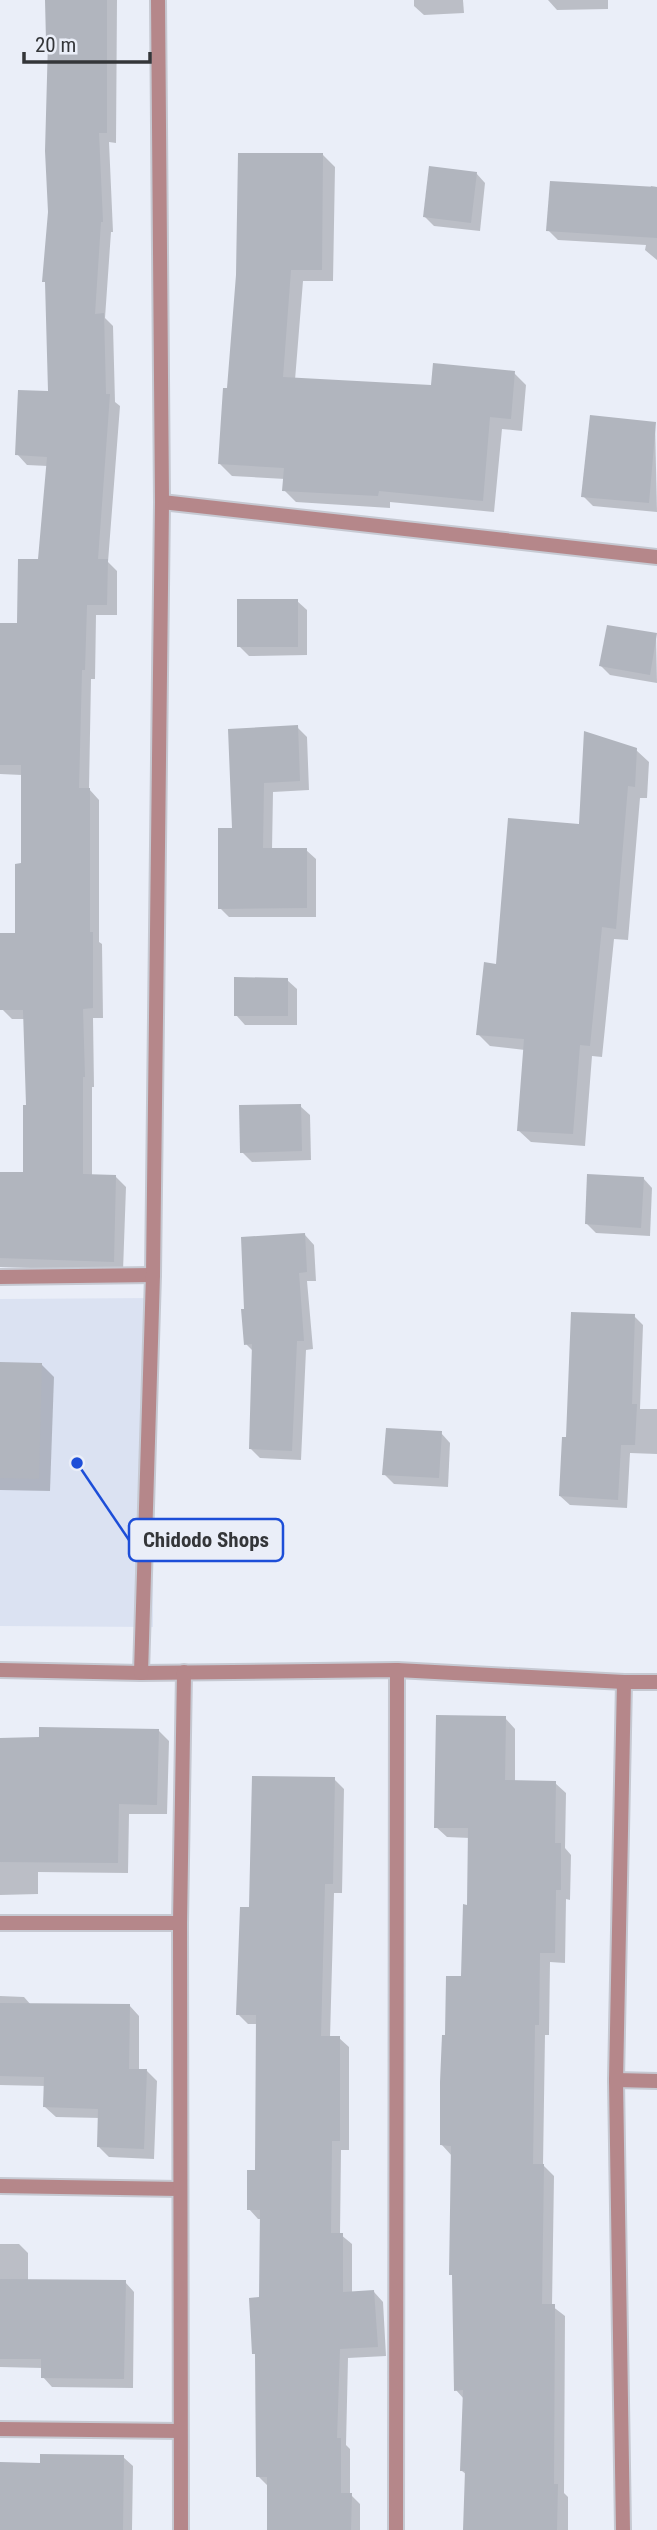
<svg xmlns="http://www.w3.org/2000/svg" width="657" height="2530" viewBox="0 0 657 2530" font-family="'Roboto Condensed',sans-serif">
	<rect width="100%" height="100%" fill="#eaeef8"/>
	<!-- built -->
	<path fill="#dbe2f2" d="M 154,1298 L 153,1627 L 0,1626 L 0,1299 Z"/>
	<!-- shadow -->
	<g fill="#0003">
		<path d="M 47,0 L 117,0 L 116,143 L 109,142 L 113,232 L 111,232 L 105,318 L 113,326 L 115,402 L 120,406 L 108,562 L 117,571 L 117,615 L 96,615 L 95,679 L 91,679 L 89,789 L 99,800 L 99,942 L 102,944 L 103,1018 L 93,1018 L 94,1087 L 92,1087 L 92,1176 L 116,1177 L 126,1187 L 123,1271 L 0,1267 L 0,1173 L 24,1174 L 27,1107 L 25,1019 L 12,1019 L 2,1009 L 17,935 L 23,865 L 22,775 L 0,774 L 0,625 L 19,625 L 40,561 L 48,466 L 27,465 L 17,454 L 50,393 L 47,284 L 44,281 L 50,212 L 49,42 Z"/>
		<path d="M 414,0 L 463,0 L 464,13 L 424,15 L 414,6 Z"/>
		<path d="M 548,0 L 608,0 L 608,9 L 557,10 Z"/>
		<path d="M 323,155 L 335,167 L 333,281 L 303,281 L 295,380 L 433,387 L 514,373 L 526,385 L 522,431 L 502,429 L 494,512 L 390,502 L 390,508 L 296,502 L 284,490 L 285,479 L 232,476 L 220,464 L 229,390 Z"/>
		<path d="M 476,173 L 485,183 L 480,231 L 434,226 L 424,216 Z"/>
		<path d="M 651,186 L 657,187 L 657,260 L 645,250 L 646,245 L 558,240 L 548,230 L 650,189 Z"/>
		<path d="M 655,423 L 657,512 L 593,506 L 583,496 Z"/>
		<path d="M 297,601 L 307,610 L 307,655 L 249,656 L 239,646 Z"/>
		<path d="M 656,635 L 657,683 L 610,675 L 601,666 Z"/>
		<path d="M 297,727 L 307,737 L 309,790 L 273,792 L 272,850 L 306,850 L 316,859 L 316,917 L 229,917 L 220,908 L 234,830 Z"/>
		<path d="M 636,750 L 649,762 L 647,798 L 640,798 L 628,940 L 614,939 L 602,1057 L 592,1056 L 585,1146 L 531,1142 L 518,1130 L 525,1050 L 490,1046 L 478,1034 L 497,966 L 581,826 Z"/>
		<path d="M 287,980 L 297,989 L 297,1025 L 245,1025 L 236,1015 Z"/>
		<path d="M 300,1106 L 310,1115 L 311,1160 L 252,1162 L 242,1152 Z"/>
		<path d="M 643,1178 L 652,1188 L 650,1236 L 596,1233 L 587,1224 Z"/>
		<path d="M 305,1235 L 314,1245 L 316,1281 L 307,1281 L 313,1349 L 306,1350 L 301,1460 L 260,1458 L 251,1449 L 254,1352 L 246,1344 Z"/>
		<path d="M 634,1316 L 643,1325 L 640,1409 L 657,1409 L 657,1454 L 630,1453 L 627,1508 L 570,1505 L 560,1496 L 568,1439 Z"/>
		<path d="M 0,1364 L 41,1364 L 54,1377 L 50,1491 L 0,1490 Z"/>
		<path d="M 441,1433 L 450,1443 L 448,1487 L 394,1484 L 384,1474 Z"/>
		<path d="M 505,1718 L 515,1729 L 515,1782 L 555,1783 L 566,1793 L 565,1848 L 571,1855 L 570,1900 L 566,1899 L 565,1963 L 550,1962 L 549,2035 L 545,2035 L 543,2165 L 554,2176 L 552,2306 L 565,2316 L 564,2493 L 568,2497 L 568,2530 L 467,2530 L 467,2475 L 462,2471 L 464,2399 L 456,2390 L 454,2277 L 451,2274 L 452,2156 L 442,2145 L 447,2037 L 463,1978 L 469,1906 L 470,1838 L 447,1837 L 436,1827 Z"/>
		<path d="M 159,1731 L 169,1741 L 167,1814 L 129,1814 L 128,1873 L 38,1872 L 38,1894 L 0,1895 L 0,1740 Z"/>
		<path d="M 334,1779 L 344,1789 L 342,1893 L 334,1893 L 330,2038 L 339,2038 L 349,2047 L 349,2150 L 341,2150 L 340,2234 L 352,2244 L 352,2294 L 374,2292 L 383,2302 L 386,2356 L 348,2358 L 346,2445 L 350,2449 L 350,2494 L 360,2504 L 360,2530 L 269,2530 L 268,2486 L 258,2476 L 257,2357 L 254,2353 L 261,2299 L 262,2219 L 258,2219 L 249,2209 L 257,2172 L 258,2024 L 248,2024 L 238,2014 L 250,1908 Z"/>
		<path d="M 0,1996 L 24,1997 L 31,2005 L 129,2005 L 139,2016 L 139,2071 L 147,2071 L 157,2081 L 154,2159 L 109,2157 L 99,2147 L 100,2118 L 56,2117 L 45,2107 L 46,2086 L 0,2085 Z"/>
		<path d="M 0,2244 L 19,2244 L 28,2253 L 28,2281 L 125,2282 L 134,2292 L 133,2388 L 52,2387 L 43,2377 L 43,2368 L 0,2367 Z"/>
		<path d="M 123,2457 L 133,2466 L 132,2530 L 144,2530 L 0,2530 L 0,2464 L 42,2464 Z"/>
	</g>
	<!-- building -->
	<g fill="#b1b5be">
		<path d="M 45,0 L 107,0 L 107,133 L 99,133 L 103,222 L 101,222 L 95,314 L 104,313 L 106,394 L 110,394 L 98,559 L 108,559 L 107,605 L 87,605 L 85,670 L 82,670 L 79,788 L 90,788 L 90,932 L 93,932 L 93,1008 L 83,1009 L 85,1077 L 83,1077 L 83,1174 L 116,1175 L 114,1262 L 0,1258 L 0,1172 L 23,1172 L 23,1105 L 26,1105 L 23,1010 L 0,1010 L 0,933 L 15,933 L 15,864 L 21,863 L 21,765 L 0,765 L 0,623 L 17,623 L 18,559 L 38,559 L 47,457 L 15,455 L 18,390 L 48,391 L 45,282 L 42,282 L 48,212 L 45,151 L 48,41 L 46,41 Z"/>
		<path d="M 238,153 L 323,153 L 322,270 L 291,270 L 283,377 L 431,385 L 433,363 L 515,371 L 511,419 L 490,417 L 483,501 L 379,491 L 378,496 L 282,491 L 284,468 L 218,464 L 223,388 L 227,388 L 236,275 Z"/>
		<path d="M 429,166 L 477,172 L 471,223 L 423,217 Z"/>
		<path d="M 550,181 L 657,187 L 657,238 L 546,231 Z"/>
		<path d="M 590,415 L 656,422 L 649,503 L 581,497 Z"/>
		<rect x="237" y="599" width="61" height="48"/>
		<path d="M 607,625 L 657,633 L 650,675 L 599,666 Z"/>
		<path d="M 298,725 L 300,781 L 264,783 L 263,848 L 307,848 L 307,908 L 218,909 L 218,828 L 232,828 L 228,729 Z"/>
		<path d="M 584,731 L 637,748 L 635,787 L 628,786 L 616,929 L 602,927 L 590,1046 L 580,1045 L 573,1134 L 517,1131 L 524,1039 L 476,1035 L 484,962 L 496,964 L 508,818 L 579,824 Z"/>
		<path d="M 234,977 L 288,978 L 288,1016 L 234,1016 Z"/>
		<path d="M 301,1104 L 302,1151 L 240,1153 L 239,1105 Z"/>
		<path d="M 587,1174 L 644,1177 L 641,1228 L 585,1224 Z"/>
		<path d="M 305,1233 L 307,1272 L 299,1273 L 304,1341 L 297,1341 L 292,1451 L 249,1449 L 252,1344 L 244,1345 L 241,1309 L 244,1309 L 241,1237 Z"/>
		<path d="M 571,1312 L 635,1314 L 632,1404 L 637,1404 L 635,1445 L 621,1445 L 618,1500 L 559,1496 L 562,1437 L 566,1437 Z"/>
		<path d="M 0,1362 L 42,1363 L 39,1479 L 0,1478 Z"/>
		<path d="M 386,1428 L 442,1431 L 439,1478 L 382,1475 Z"/>
		<path d="M 436,1715 L 506,1716 L 505,1780 L 556,1781 L 555,1843 L 561,1843 L 561,1890 L 556,1890 L 555,1953 L 540,1953 L 539,2025 L 535,2025 L 533,2164 L 544,2164 L 542,2304 L 555,2304 L 554,2484 L 558,2484 L 557,2530 L 463,2530 L 465,2471 L 460,2471 L 463,2390 L 454,2391 L 452,2275 L 449,2275 L 451,2146 L 440,2145 L 440,2082 L 442,2035 L 445,2035 L 446,1976 L 461,1976 L 463,1904 L 467,1905 L 468,1828 L 434,1828 Z"/>
		<path d="M 39,1727 L 159,1729 L 157,1805 L 119,1804 L 118,1863 L 0,1862 L 0,1738 L 39,1737 Z"/>
		<path d="M 252,1776 L 335,1777 L 333,1884 L 325,1884 L 321,2036 L 340,2036 L 340,2141 L 332,2141 L 331,2233 L 343,2233 L 343,2292 L 374,2290 L 378,2347 L 340,2349 L 337,2438 L 341,2438 L 341,2493 L 352,2493 L 351,2530 L 267,2530 L 267,2477 L 256,2477 L 255,2354 L 252,2354 L 249,2298 L 259,2297 L 260,2210 L 247,2210 L 247,2170 L 255,2170 L 256,2015 L 236,2015 L 240,1907 L 249,1907 Z"/>
		<path d="M 0,2003 L 130,2004 L 129,2069 L 147,2069 L 144,2149 L 97,2147 L 98,2109 L 43,2107 L 44,2077 L 0,2076 Z"/>
		<path d="M 0,2279 L 126,2280 L 124,2379 L 41,2378 L 41,2359 L 0,2359 Z"/>
		<path d="M 40,2454 L 124,2455 L 123,2530 L 0,2530 L 0,2462 L 40,2463 Z"/>
	</g>
	<g fill="none" stroke-linecap="round" stroke-linejoin="round">
		<defs>
			<g id="street">
				<path d="M 162,502 L 657,557"/>
				<path d="M 0,1277 L 153,1275"/>
				<path d="M 0,1670 L 141,1673 L 397,1670 L 624,1682 L 657,1682"/>
				<path d="M 141,1673 L 153,1275 L 162,502 L 158,0"/>
				<path d="M 0,1923 L 180,1923"/>
				<path d="M 616,2080 L 657,2081"/>
				<path d="M 0,2186 L 179,2189"/>
				<path d="M 0,2429 L 180,2431"/>
				<path d="M 181,2530 L 180,1923 L 184,1672"/>
				<path d="M 396,2530 L 397,1670"/>
				<path d="M 623,2530 L 616,2080 L 624,1682"/>
			</g>
		</defs>
		<!-- street casing -->
		<use href="#street" stroke="#c6c9d2" stroke-width="18"/>
		<!-- street -->
		<use href="#street" stroke="#b5878a" stroke-width="14"/>
	</g>
	<!-- callouts -->
	<path fill="none" stroke="#1d4ed8" stroke-width="2.5" d="M77 1463L129 1540"/>
	<circle fill="#1d4ed8" stroke="#eaeef8" stroke-width="2.5" cx="77" cy="1463" r="7"/>
	<rect fill="#eaeef8" stroke="#1d4ed8" stroke-width="2.5" x="129" y="1519" width="154" height="42" rx="7"/>
	<g font-size="21" text-anchor="middle" font-weight="bold" fill="#343639">
		<text x="206" y="1547">Chidodo Shops</text>
	</g>
	<!-- scale -->
	<path d="M24 52v10h126v-10" fill="none" stroke="#343639" stroke-width="3.5"/>
	<text x="35" y="52" font-size="21" fill="#343639" stroke="#eaeef8" stroke-width="5" paint-order="stroke">20 m</text>
</svg>
